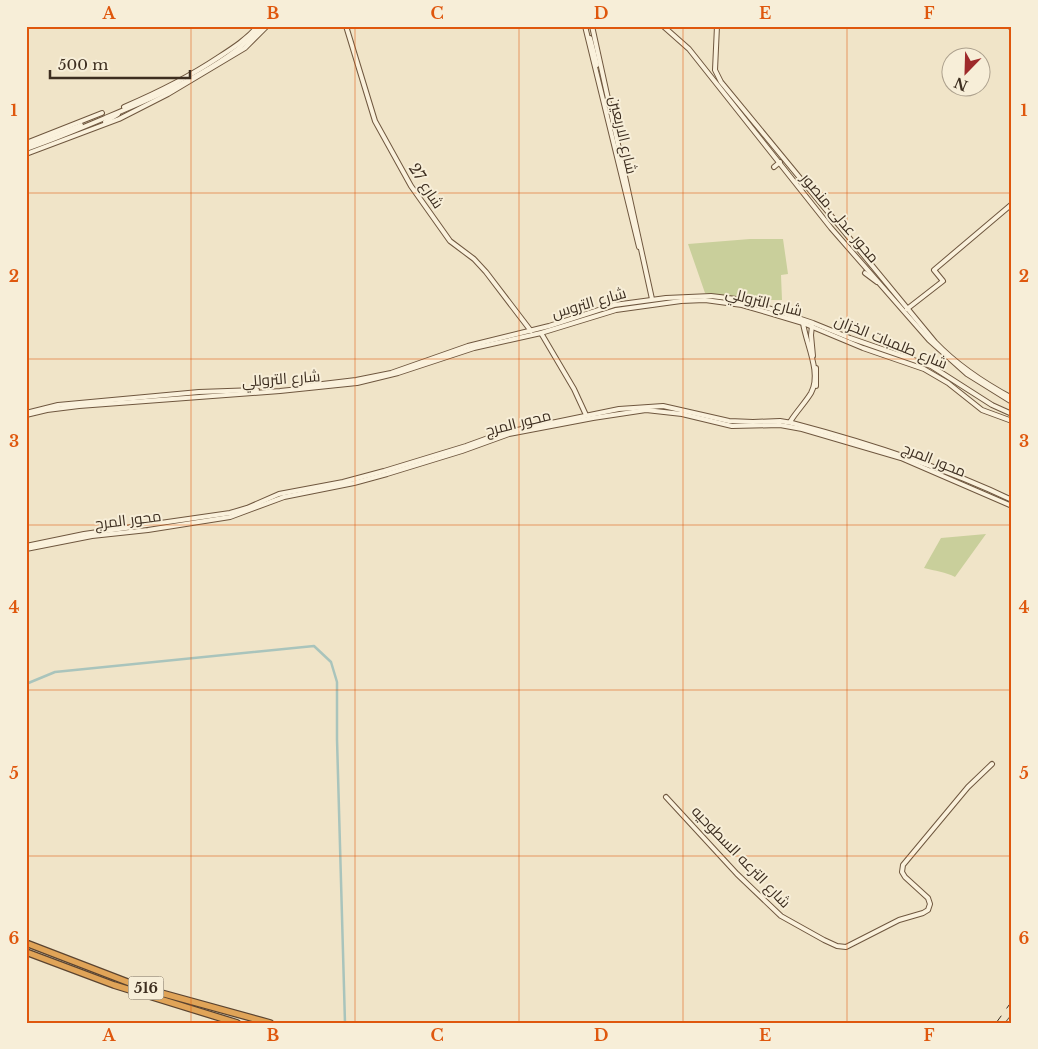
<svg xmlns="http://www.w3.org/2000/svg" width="1038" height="1049" viewBox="0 0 1038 1049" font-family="'Libre Baskerville',Cairo,serif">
	<rect width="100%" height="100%" fill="#f0e4c8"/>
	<!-- green -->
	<g fill="#c9cf9b">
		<path d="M 750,239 L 783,239 L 788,274 L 781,275 L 782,300 L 749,300 L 705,293 L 688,244 Z"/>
		<path d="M 986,534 L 955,577 C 946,572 935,571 924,568 L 941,538 Z"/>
	</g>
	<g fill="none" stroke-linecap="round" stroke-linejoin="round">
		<!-- canal -->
		<path stroke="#a9c4bc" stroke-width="2.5" d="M 26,684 L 55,672 L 314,646 L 331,662 L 337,682 L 337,739 L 345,1023"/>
		<defs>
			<g id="secondary">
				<path d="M 346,26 L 375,121 L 411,186 L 450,241 L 474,259 L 486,272 L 531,331"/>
				<path d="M 585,26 L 639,247"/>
				<path d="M 592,26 L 652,299"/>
				<path d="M 663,26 L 689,49 L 831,228 L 929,340 L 967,374 L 1012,402"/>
				<path d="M 717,26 L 715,70 L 721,82 L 935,342 C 957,365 984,383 1012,398"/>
				<path d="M 1010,26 L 1012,29"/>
				<path d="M 590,38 L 597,65"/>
				<path d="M 124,107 C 157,93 189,77 219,57 C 233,48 247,39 258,26"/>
				<path d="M 105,122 L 118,114"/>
				<path d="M 26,143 L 102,113"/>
				<path d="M 26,146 L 81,125"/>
				<path d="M 26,149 C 53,140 79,129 105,118 C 153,98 228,67 262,26"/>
				<path d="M 26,154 L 119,119 L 168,94 L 245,48 L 267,26"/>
				<path d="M 774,167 L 780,162"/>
				<path d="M 865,273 L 877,282"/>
				<path d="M 907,309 L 943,281 L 934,270 L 1012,204"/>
				<path d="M 812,326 L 811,335 L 813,356"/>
				<path d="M 541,333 L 574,389 L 586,415"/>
				<path d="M 816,368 L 816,386"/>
				<path d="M 297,387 L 356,380 L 391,373 L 468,346 L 549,326 L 614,305 L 666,298 L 711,296 L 736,299 L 771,309 L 813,323 L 850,338 L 931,366 L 992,405 L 1012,414"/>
				<path d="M 26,413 L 58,405 L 199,392 L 257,390"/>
				<path d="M 26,415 L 47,410 L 79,406 L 280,391 L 357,383 L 398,373 L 474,348 L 541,333 L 616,310 L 681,301 L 705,300 L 742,305 L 803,323 L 863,348 L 924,369 L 948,383 L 982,410 L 1012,421"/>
				<path d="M 790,422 C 796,412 805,403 811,393 C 822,373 806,344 803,323"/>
				<path d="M 26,546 L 84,534 L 230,513 L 247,508 L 279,494 L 343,482 L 384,471 L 466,446 L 502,433 L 619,409 L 663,406 L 729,421 L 753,422 L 780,421 L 792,423 C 868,443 941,466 1012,500"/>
				<path d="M 26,549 L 92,536 L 148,530 L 230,517 L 284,497 L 354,483 L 387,474 L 462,451 L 509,434 L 593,418 L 646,410 L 682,414 L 732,426 L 780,425 L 802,429 L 901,458 L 1012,506"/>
				<path d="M 666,797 L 737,874 L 781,916 L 824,940 L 837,946 L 846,947 L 899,920 L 923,913 L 928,910 L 930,904 L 928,898 L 905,877 L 902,872 L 903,865 L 968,787 L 992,764"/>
				<path d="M 1008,1023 L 1012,1018"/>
			</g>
			<g id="highway">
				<path d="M 26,943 L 143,988 L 270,1023"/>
				<path d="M 26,952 L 114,985 L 237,1023"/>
			</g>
		</defs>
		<!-- secondary casing -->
		<use href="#secondary" stroke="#6f573f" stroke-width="6"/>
		<!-- highway casing -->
		<use href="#highway" stroke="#5b4430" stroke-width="8"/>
		<!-- secondary -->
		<use href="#secondary" stroke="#faf1dc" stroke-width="4"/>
		<!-- highway -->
		<use href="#highway" stroke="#e0a458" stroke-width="5.5"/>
		<!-- rail -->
		<path stroke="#3d2e20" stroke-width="1" stroke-dasharray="9 9" stroke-linecap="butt" d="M 996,1023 L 1012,1001"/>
	</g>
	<!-- grid -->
	<path fill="none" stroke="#df570d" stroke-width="1" stroke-opacity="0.55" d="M 191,26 L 191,1023M 355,26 L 355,1023M 519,26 L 519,1023M 683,26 L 683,1023M 847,26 L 847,1023M 26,193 L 1012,193M 26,359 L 1012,359M 26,525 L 1012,525M 26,690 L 1012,690M 26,856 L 1012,856"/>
	<g text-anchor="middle" stroke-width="4" stroke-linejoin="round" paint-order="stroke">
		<!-- shield labels -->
		<rect fill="#f7eed8" stroke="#756857" stroke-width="1" x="128.5" y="976.5" width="35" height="23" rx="4"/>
		<g font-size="14" font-weight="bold" fill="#3d2e20">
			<text x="146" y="993">516</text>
		</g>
		<!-- street labels -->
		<g font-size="15" fill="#3d2e20" stroke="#f7eed8">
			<text transform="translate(623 135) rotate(77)" y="5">شارع الاربعين</text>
			<text transform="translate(426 186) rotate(57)" y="5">شارع 27</text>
			<text transform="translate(840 218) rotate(50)" y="5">محور عدلى منصور</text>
			<text transform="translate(764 302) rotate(14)" y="5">شارع التروللي</text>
			<text transform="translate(589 303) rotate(-16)" y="5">شارع التروس</text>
			<text transform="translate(891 342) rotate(22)" y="5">شارع طلمبات الخزان</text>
			<text transform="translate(281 379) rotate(-4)" y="5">شارع التروللي</text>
			<text transform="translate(518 423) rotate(-14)" y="5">محور المرج</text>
			<text transform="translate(934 460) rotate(22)" y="5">محور المرج</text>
			<text transform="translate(128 520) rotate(-7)" y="5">محور المرج</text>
			<text transform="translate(741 857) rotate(46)" y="5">شارع الترعه السطوحيه</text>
		</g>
	</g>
	<!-- border -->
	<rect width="1038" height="1049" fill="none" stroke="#f7eed8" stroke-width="55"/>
	<!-- north arrow -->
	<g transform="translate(966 72) rotate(203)"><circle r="24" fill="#f7eed8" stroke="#ada18e"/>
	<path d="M0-4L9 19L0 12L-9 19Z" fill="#9e2a2b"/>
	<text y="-8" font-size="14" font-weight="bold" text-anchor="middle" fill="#3d2e20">N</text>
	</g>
	<!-- scale -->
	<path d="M50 70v8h140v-8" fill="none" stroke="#3d2e20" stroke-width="2.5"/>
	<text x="58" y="70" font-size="15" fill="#3d2e20" stroke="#f7eed8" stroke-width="4" paint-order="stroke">500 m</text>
	<rect x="28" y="28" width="982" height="994" fill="none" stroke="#df570d" stroke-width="2"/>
	<g font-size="16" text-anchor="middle" font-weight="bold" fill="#df570d">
		<text x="109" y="19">A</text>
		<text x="273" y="19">B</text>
		<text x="437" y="19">C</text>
		<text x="601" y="19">D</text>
		<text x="765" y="19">E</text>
		<text x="929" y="19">F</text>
		<text x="14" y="116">1</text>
		<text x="1024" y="116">1</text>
		<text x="14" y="282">2</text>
		<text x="1024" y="282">2</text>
		<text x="14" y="447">3</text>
		<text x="1024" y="447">3</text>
		<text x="14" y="613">4</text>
		<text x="1024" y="613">4</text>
		<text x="14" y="779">5</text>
		<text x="1024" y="779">5</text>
		<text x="14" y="944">6</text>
		<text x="1024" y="944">6</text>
		<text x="109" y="1041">A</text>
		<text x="273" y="1041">B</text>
		<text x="437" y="1041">C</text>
		<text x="601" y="1041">D</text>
		<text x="765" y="1041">E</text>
		<text x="929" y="1041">F</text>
	</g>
</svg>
